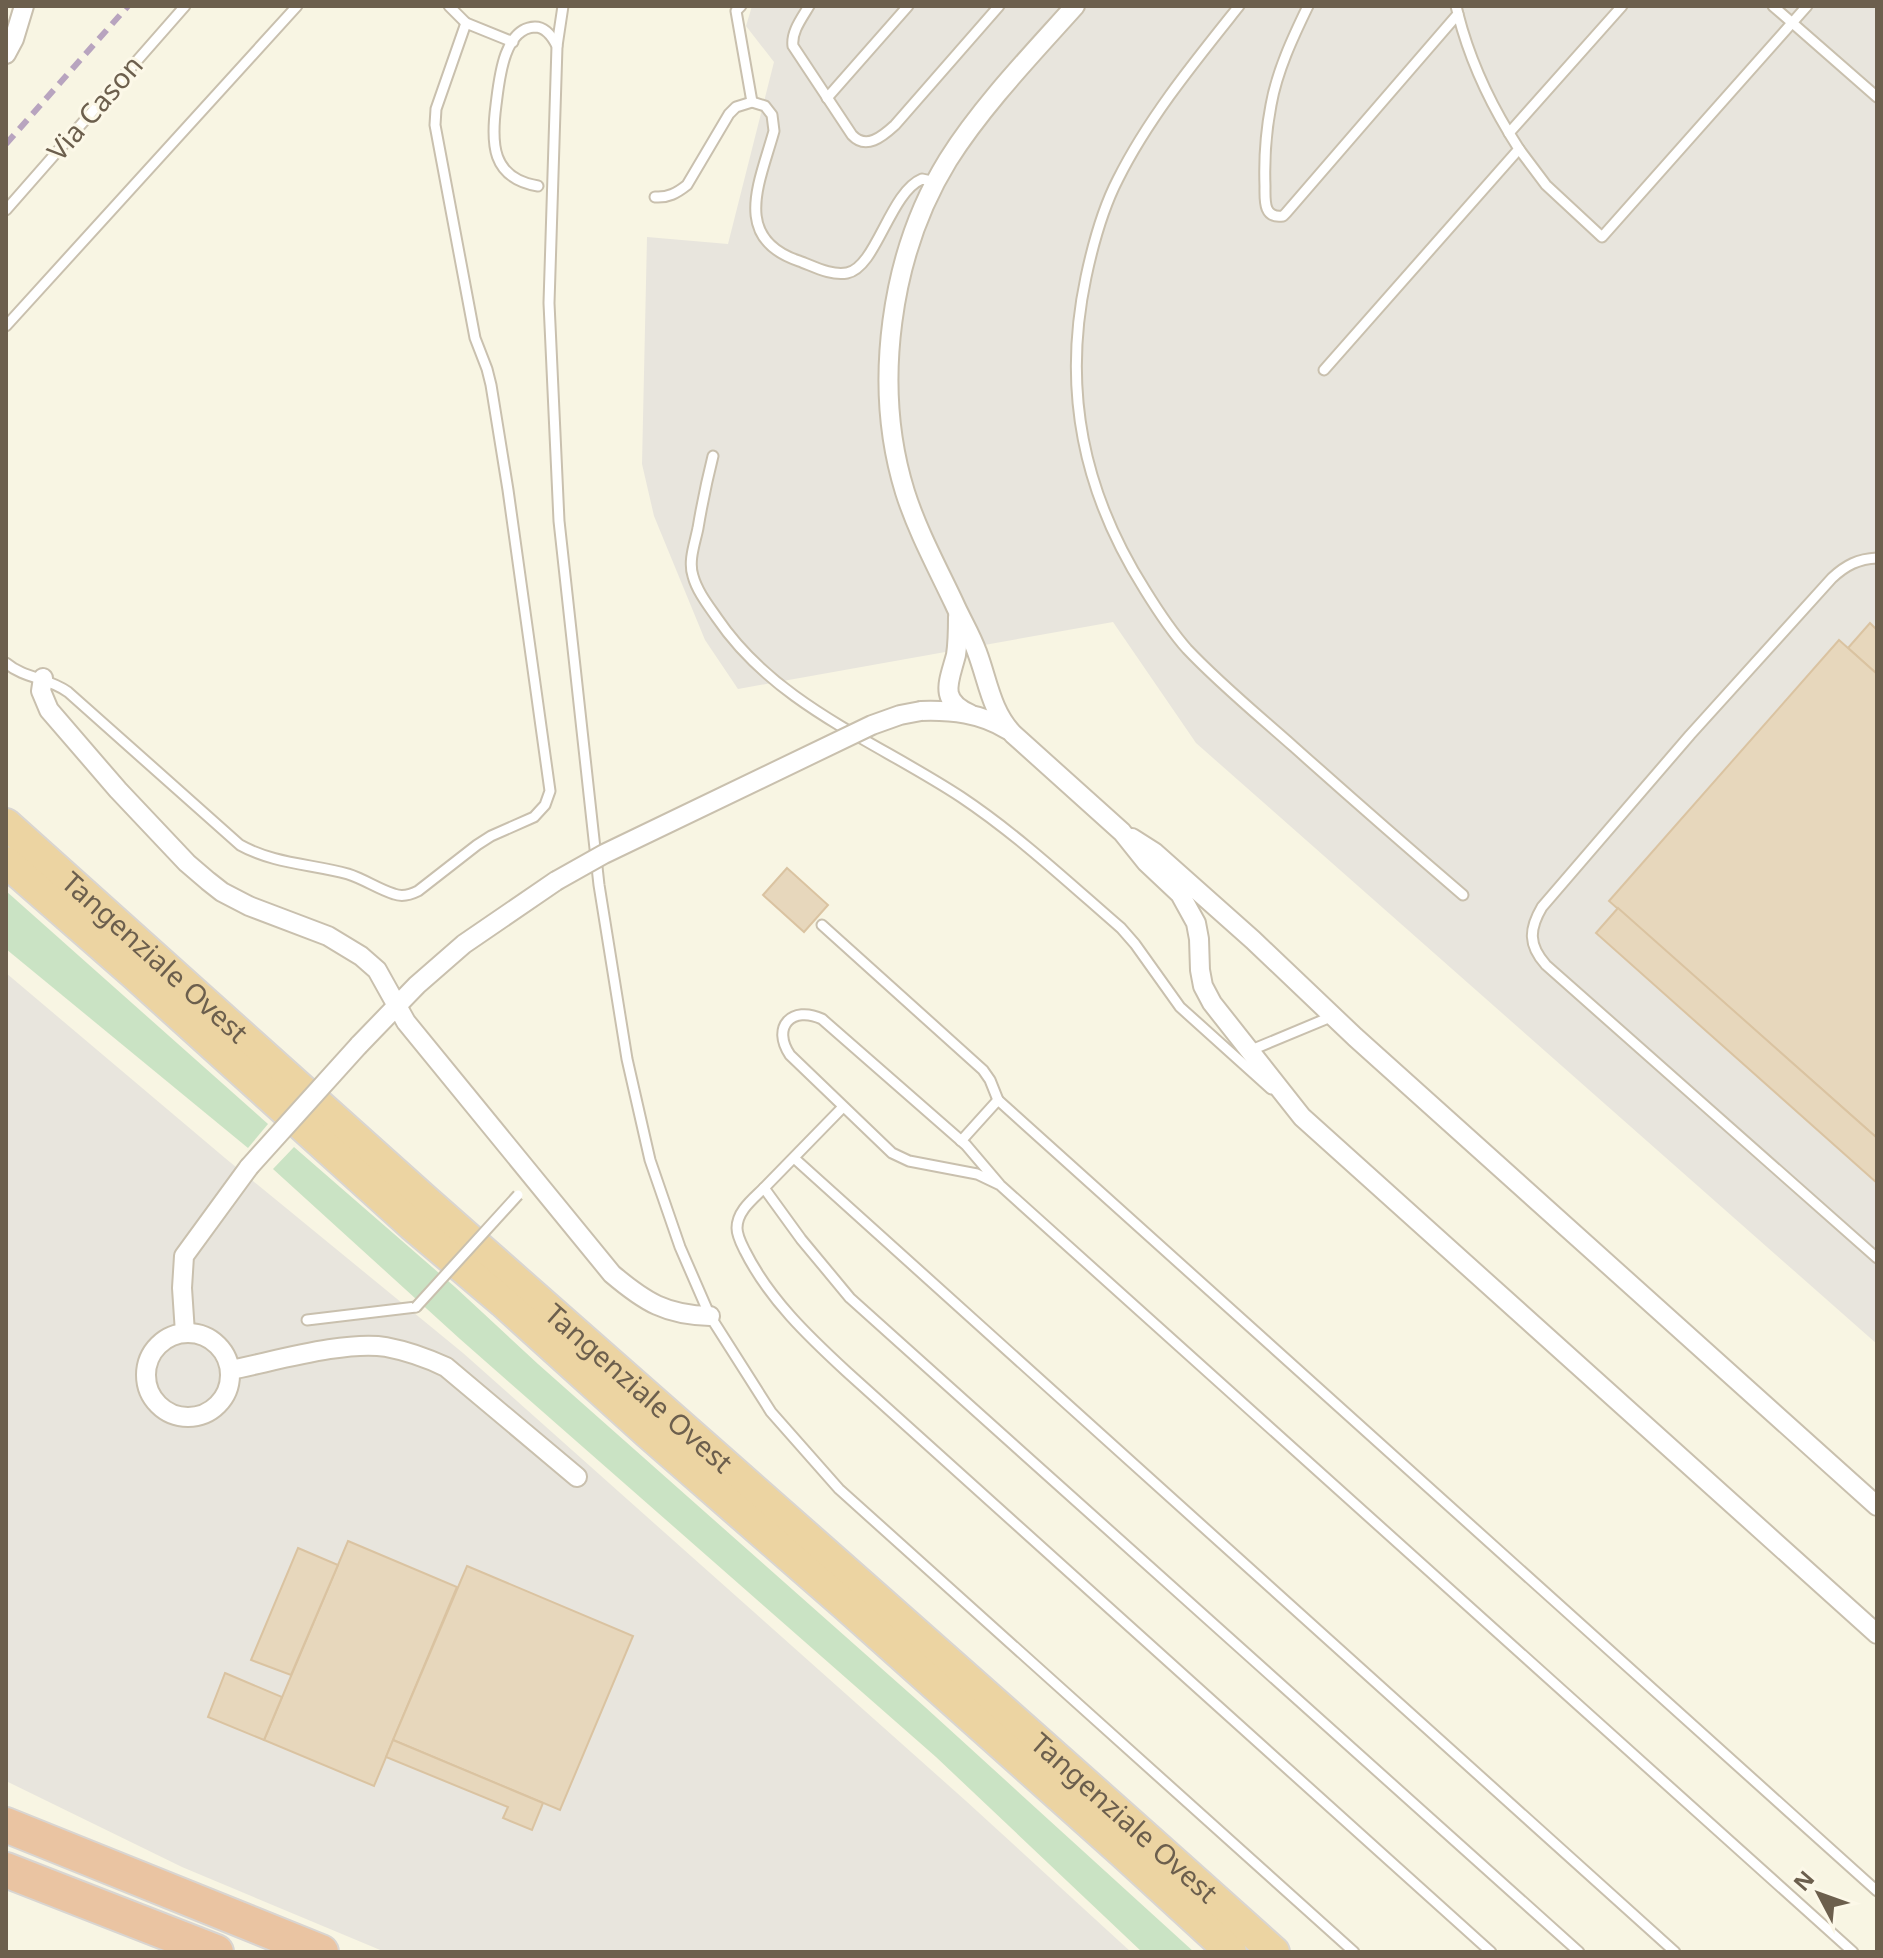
<svg xmlns="http://www.w3.org/2000/svg" width="1883" height="1958" viewBox="0 0 1883 1958" font-family="'Noto Sans',sans-serif">
	<rect width="100%" height="100%" fill="#f8f5e3"/>
	<!-- industrial -->
	<g fill="#e8e5dd">
		<path d="M 752,6 L 1877,6 L 1877,1344 L 1196,743 L 1113,622 L 738,689 L 705,640 L 654,516 L 642,464 L 647,237 L 728,244 L 774,62 L 746,26 Z"/>
		<path d="M 6,973 L 225,1158 L 463,1353 L 966,1801 L 1131,1952 L 385,1952 L 182,1867 L 6,1781 Z"/>
	</g>
	<!-- green -->
	<g fill="#cae3c4">
		<path d="M 6,891 L 268,1124 L 248,1148 L 6,949 Z"/>
		<path d="M 294,1147 L 455,1287 L 538,1364 L 925,1707 L 1194,1952 L 1142,1952 L 936,1757 L 460,1339 L 273,1169 Z"/>
	</g>
	<!-- building -->
	<g fill="#e7d7bc" stroke="#dac3a1" stroke-width="2">
		<path d="M 1870,623 L 1877,630 L 1877,674 L 1848,648 Z"/>
		<path d="M 1839,640 L 1877,674 L 1877,1138 L 1609,901 Z"/>
		<path d="M 787,868 L 828,905 L 804,932 L 763,895 Z"/>
		<path d="M 1618,908 L 1877,1138 L 1877,1183 L 1596,933 Z"/>
		<path d="M 348,1541 L 457,1587 L 374,1786 L 264,1740 Z"/>
		<path d="M 298,1548 L 338,1565 L 291,1675 L 251,1660 Z"/>
		<path d="M 467,1566 L 633,1636 L 560,1810 L 393,1740 Z"/>
		<path d="M 225,1673 L 282,1697 L 264,1740 L 208,1717 Z"/>
		<path d="M 393,1740 L 543,1803 L 532,1830 L 503,1818 L 508,1807 L 386,1757 Z"/>
	</g>
	<g fill="none" stroke-linecap="round" stroke-linejoin="round">
		<defs>
			<g id="service">
				<path d="M 449,6 L 466,23 L 513,42"/>
				<path d="M 741,6 L 736,11 L 752,102"/>
				<path d="M 809,6 C 802,18 791,32 793,46 L 852,135 C 866,150 882,137 895,125 L 999,6"/>
				<path d="M 1239,6 C 1196,60 1149,117 1118,179 C 1102,210 1093,244 1086,277 C 1062,390 1083,492 1145,590 C 1158,611 1171,631 1187,649 C 1220,684 1258,715 1294,747 C 1350,797 1406,846 1463,895"/>
				<path d="M 1308,6 C 1293,37 1277,71 1271,105 C 1266,131 1264,159 1265,186 C 1265,200 1263,219 1283,216 L 1286,213 L 1458,14 L 1456,6"/>
				<path d="M 1773,6 L 1877,97"/>
				<path d="M 1458,14 C 1469,57 1486,95 1509,133 L 1622,6"/>
				<path d="M 557,46 L 563,6"/>
				<path d="M 827,98 L 908,6"/>
				<path d="M 1519,149 L 1546,185 L 1602,237 L 1807,6"/>
				<path d="M 538,186 C 491,178 491,143 496,105 C 499,82 503,28 535,27 C 546,27 553,38 557,46 L 549,303 L 559,521 L 599,885 L 627,1059 L 650,1160 L 680,1247 L 710,1316 L 771,1412 L 839,1489 L 1354,1952"/>
				<path d="M 655,197 C 668,198 677,193 687,185 L 729,114 L 736,107 L 752,102 L 765,106 L 772,115 L 774,131 C 760,182 731,238 799,261 C 813,266 831,276 847,273 C 876,268 890,192 922,179 L 936,182"/>
				<path d="M 6,210 L 185,6"/>
				<path d="M 6,326 L 297,6"/>
				<path d="M 1324,370 L 1519,149 L 1509,133"/>
				<path d="M 713,456 C 707,480 702,504 698,528 C 695,543 688,561 693,576 C 697,591 708,605 717,618 C 776,705 876,741 961,797 C 1018,835 1069,883 1121,928 L 1135,944 L 1180,1007 L 1271,1089"/>
				<path d="M 1877,558 C 1858,559 1846,565 1832,578 L 1690,735 L 1542,907 C 1529,929 1528,945 1546,965 L 1877,1258"/>
				<path d="M 6,663 C 25,679 47,677 68,692 L 240,845 C 274,864 312,864 348,874 C 364,879 378,889 394,894 C 402,897 410,895 418,891 L 477,845 L 491,836 L 534,817 L 545,805 L 550,791 L 508,490 L 491,385 L 487,369 L 475,338 L 435,125 L 436,109 L 466,23"/>
				<path d="M 822,925 L 983,1070 L 990,1080 L 998,1100"/>
				<path d="M 1249,1051 L 1333,1016"/>
				<path d="M 843,1107 L 764,1188 L 801,1239 L 850,1298 L 1579,1952"/>
				<path d="M 961,1141 L 998,1100 L 1877,1891"/>
				<path d="M 794,1158 L 1675,1952"/>
				<path d="M 1000,1185 L 977,1174 L 909,1161 L 892,1153 L 790,1055 C 771,1027 792,1005 822,1019 L 966,1145 L 1000,1185 L 1853,1952"/>
				<path d="M 764,1188 C 753,1199 737,1211 737,1228 C 737,1236 741,1243 745,1251 C 769,1299 808,1336 847,1372 L 1491,1952"/>
				<path d="M 307,1320 L 416,1307"/>
			</g>
			<g id="minor">
				<path d="M 1075,6 C 1032,54 982,106 948,160 C 890,254 872,386 905,492 C 917,530 937,567 954,603 C 961,619 971,635 977,652 C 988,681 991,711 1013,734 L 1122,832 L 1146,862 L 1180,894 L 1196,923 L 1199,939 L 1200,970 L 1203,986 L 1212,1003 L 1302,1117 L 1877,1634"/>
				<path d="M 6,54 L 14,39 L 24,6"/>
				<path d="M 958,617 C 958,630 958,642 956,655 C 949,682 938,700 970,714"/>
				<path d="M 43,678 L 41,691 L 49,710 L 118,790 L 187,863 L 208,881 L 222,892 L 249,906 L 328,936 L 361,956 L 377,970 L 406,1022 L 612,1274 C 645,1302 666,1315 710,1316"/>
				<path d="M 921,711 C 951,710 981,713 1008,730"/>
				<path d="M 1132,838 L 1154,852 L 1253,940 L 1355,1037 L 1877,1506"/>
				<path d="M 359,1045 L 417,985 L 464,944 L 556,881"/>
				<circle cx="188" cy="1375" r="42"/>
				<path d="M 185,1333 L 182,1288 L 184,1256 L 249,1167"/>
				<path d="M 230,1370 C 272,1362 346,1340 386,1347 C 407,1351 427,1358 446,1367 L 577,1477"/>
			</g>
			<g id="trunk">
				<path id="s1" d="M 6,824 C 146,948 284,1075 425,1200 C 708,1450 993,1699 1274,1952"/>
				<path d="M 6,862 L 133,973 L 412,1225 L 503,1302 L 649,1434 L 844,1604 L 1122,1852 L 1231,1952"/>
			</g>
			<g id="motorway">
				<path d="M 6,1825 L 321,1952"/>
				<path d="M 6,1870 L 216,1952"/>
			</g>
		</defs>
		<!-- service casing -->
		<use href="#service" stroke="#c9c0ae" stroke-width="13"/>
		<!-- minor casing -->
		<use href="#minor" stroke="#c9c0ae" stroke-width="22"/>
		<!-- trunk casing -->
		<use href="#trunk" stroke="#d9d5d1" stroke-width="34"/>
		<!-- motorway casing -->
		<use href="#motorway" stroke="#d9d5d1" stroke-width="38"/>
		<!-- service -->
		<use href="#service" stroke="#fff" stroke-width="9"/>
		<!-- minor -->
		<use href="#minor" stroke="#fff" stroke-width="18"/>
		<!-- trunk -->
		<use href="#trunk" stroke="#ecd4a2" stroke-width="30"/>
		<!-- motorway -->
		<use href="#motorway" stroke="#eac4a2" stroke-width="34"/>
		<!-- rail -->
		<path stroke="#b8a4bf" stroke-width="6" stroke-dasharray="12 8" stroke-linecap="butt" d="M 6,144 L 128,6"/>
		<defs>
			<path id="service-bridge" d="M 416,1307 L 518,1195"/>
			<g id="minor-bridge">
				<path d="M 556,881 L 604,854 L 872,725 L 900,715 L 921,711"/>
				<path d="M 249,1167 L 359,1045"/>
			</g>
		</defs>
		<!-- service-bridge casing -->
		<use href="#service-bridge" stroke="#c9c0ae" stroke-width="13" stroke-linecap="butt"/>
		<!-- minor-bridge casing -->
		<use href="#minor-bridge" stroke="#c9c0ae" stroke-width="22" stroke-linecap="butt"/>
		<!-- service-bridge -->
		<use href="#service-bridge" stroke="#fff" stroke-width="9"/>
		<!-- minor-bridge -->
		<use href="#minor-bridge" stroke="#fff" stroke-width="18"/>
	</g>
	<g text-anchor="middle" stroke-width="6" stroke-linejoin="round" paint-order="stroke">
		<!-- street labels -->
		<g font-size="28" fill="#6c5f4d" stroke="#fcf8e8">
			<text transform="translate(95 108) rotate(-49)" y="10">Via Cason</text>
			<text dy="10" stroke="none"><textPath href="#s1" startOffset="200">Tangenziale Ovest</textPath></text>
			<text dy="10" stroke="none"><textPath href="#s1" startOffset="848">Tangenziale Ovest</textPath></text>
			<text dy="10" stroke="none"><textPath href="#s1" startOffset="1496">Tangenziale Ovest</textPath></text>
		</g>
	</g>
	<!-- border -->
	<rect width="1883" height="1958" fill="none" stroke="#6c5f4d" stroke-width="16"/>
	<!-- north arrow -->
	<g transform="translate(1819 1894) rotate(311)" stroke="#fcf8e8" stroke-width="6" paint-order="stroke">
	<path d="M0-6L14 30L0 20L-14 30Z" fill="#6c5f4d"/>
	<text y="-12" font-size="22" font-weight="bold" text-anchor="middle" fill="#6c5f4d">N</text>
	</g>
</svg>
